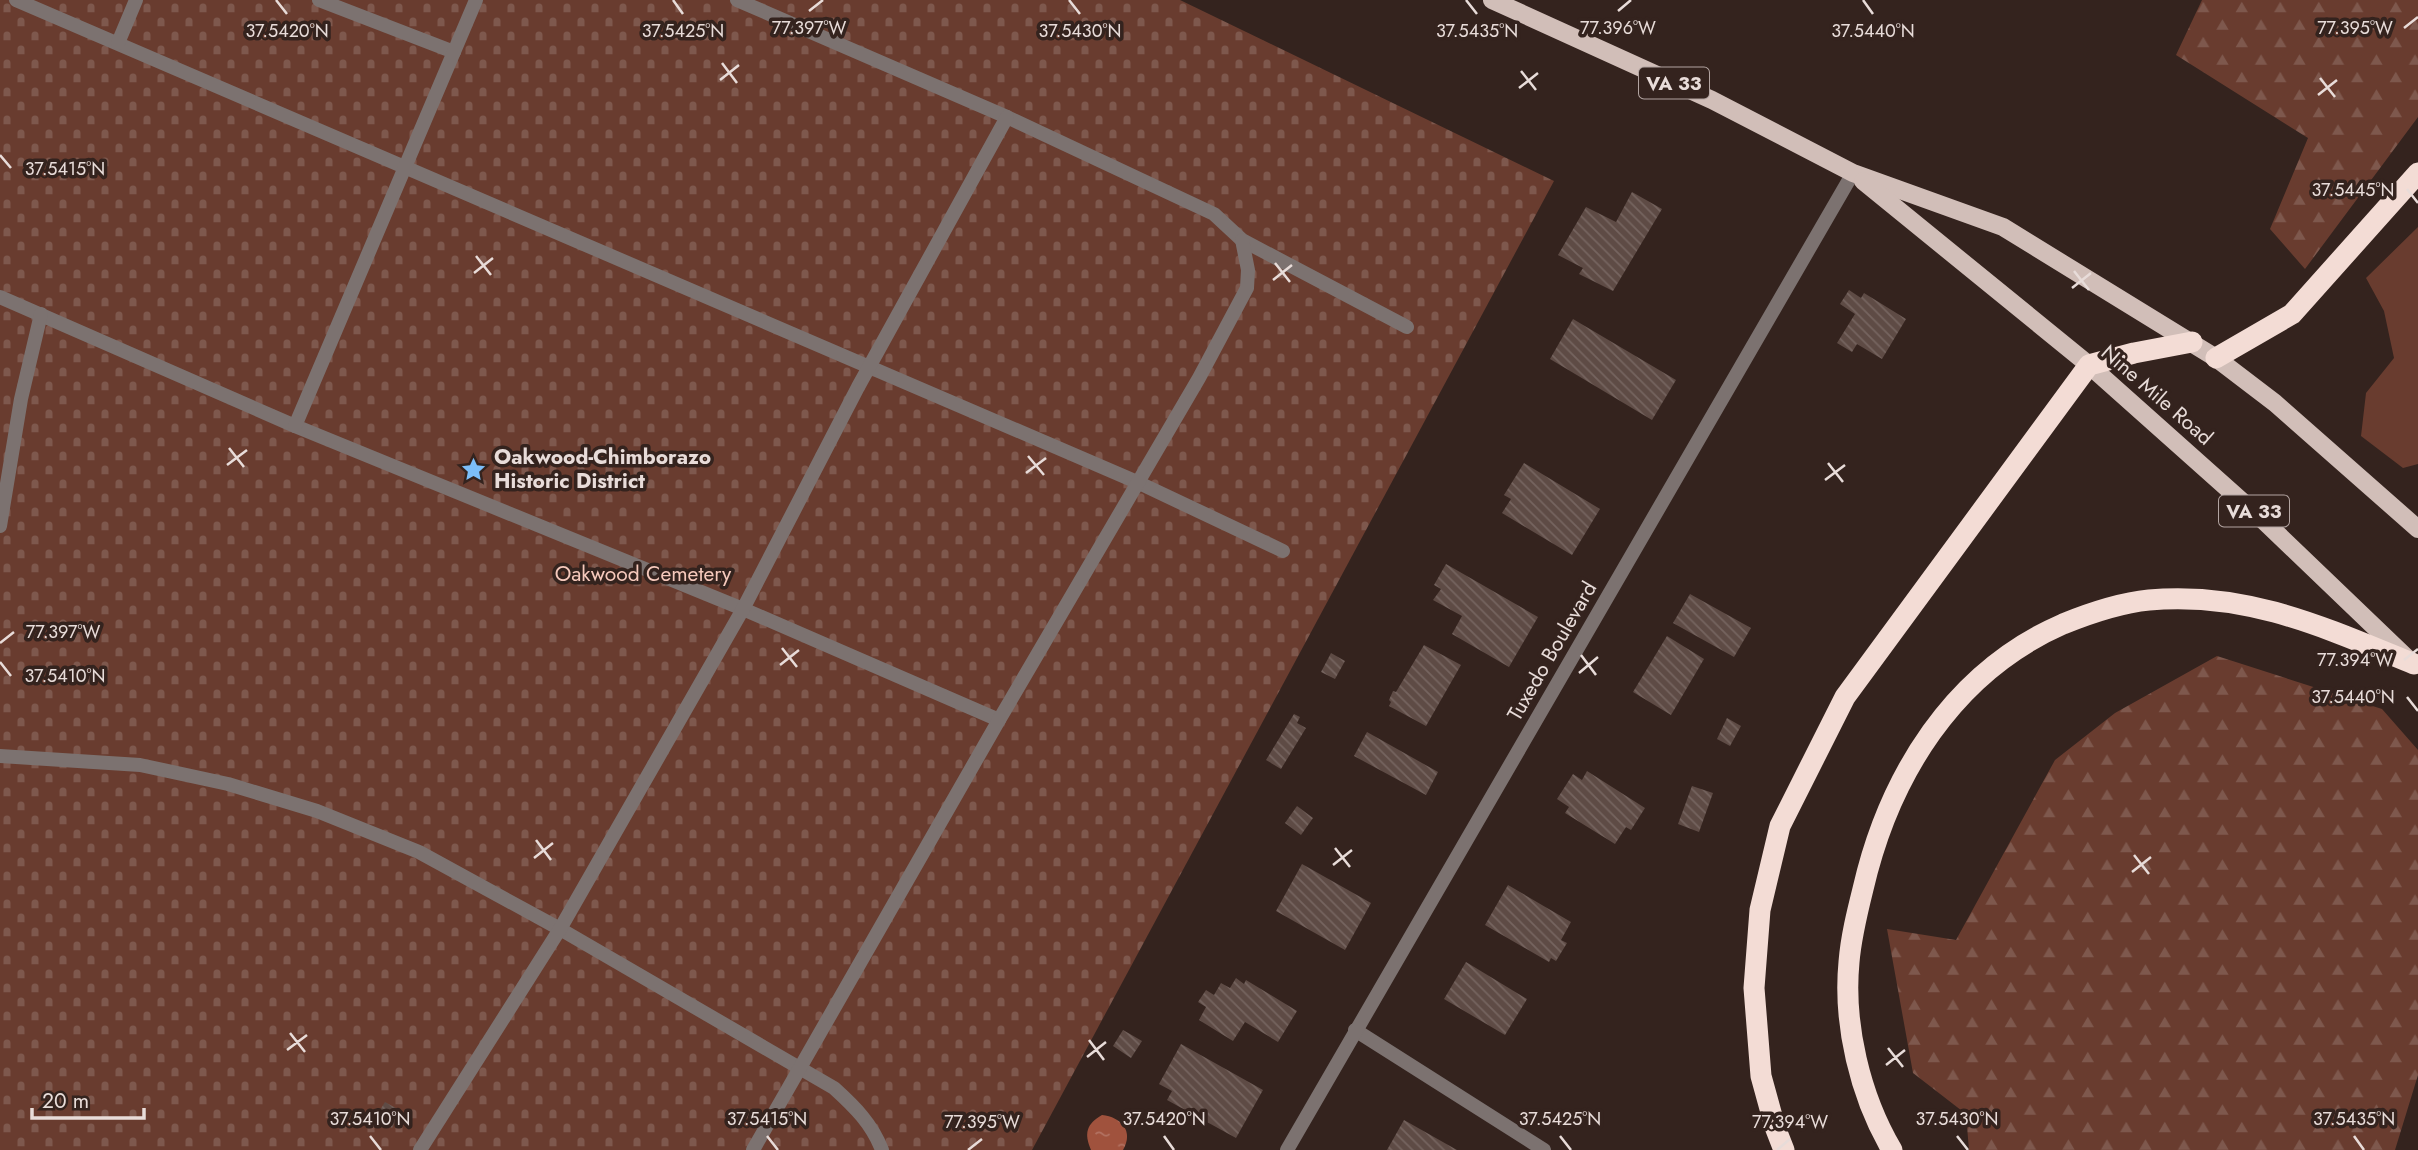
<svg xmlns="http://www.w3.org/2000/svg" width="2418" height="1150" viewBox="0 0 2418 1150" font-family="Jost,sans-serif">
	<defs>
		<pattern id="forest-firs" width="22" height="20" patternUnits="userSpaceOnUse" patternTransform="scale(1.75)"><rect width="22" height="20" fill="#693c2f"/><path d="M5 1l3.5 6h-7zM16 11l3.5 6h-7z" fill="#7e584d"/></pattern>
		<pattern id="cemetery-stones" width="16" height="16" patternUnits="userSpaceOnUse" patternTransform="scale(1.75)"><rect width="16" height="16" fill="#693c2f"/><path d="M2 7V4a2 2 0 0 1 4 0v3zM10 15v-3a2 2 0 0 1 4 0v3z" fill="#7e584d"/></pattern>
		<pattern id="water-ripples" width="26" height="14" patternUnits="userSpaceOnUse" patternTransform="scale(1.75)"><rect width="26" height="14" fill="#a0523d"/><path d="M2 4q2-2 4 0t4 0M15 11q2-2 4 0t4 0" fill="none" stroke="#b27262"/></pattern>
		<pattern id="building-back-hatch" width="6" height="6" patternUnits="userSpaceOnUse" patternTransform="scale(1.75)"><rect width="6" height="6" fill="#5e4b45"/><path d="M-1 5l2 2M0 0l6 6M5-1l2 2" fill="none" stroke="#75645f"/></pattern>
	</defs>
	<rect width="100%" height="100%" fill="#34231e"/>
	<!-- green -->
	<path fill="#693c2f" d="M 2418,227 L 2418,464 L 2403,468 L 2361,436 L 2366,393 L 2394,358 L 2384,311 L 2366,278 Z"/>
	<!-- forest -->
	<g fill="url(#forest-firs)">
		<path d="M 2202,0 L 2418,0 L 2418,117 L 2305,269 L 2270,229 L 2308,138 L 2176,55 Z"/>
		<path d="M 2217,656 L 2382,709 L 2418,750 L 2418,1075 L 2395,1150 L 1969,1150 L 1966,1114 L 1913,1073 L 1887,929 L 1956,940 L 2055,760 L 2115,713 Z"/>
	</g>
	<!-- cemetery -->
	<path fill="url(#cemetery-stones)" d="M 0,0 L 1180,0 L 1554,181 L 1032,1150 L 0,1150 Z"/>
	<!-- water -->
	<path fill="url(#water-ripples)" d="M 1102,1115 C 1121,1117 1134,1131 1123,1150 L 1091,1150 C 1084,1134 1086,1124 1102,1115 Z"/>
	<!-- building -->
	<g fill="url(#building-back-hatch)">
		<path d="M 1632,192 L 1662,209 L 1613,291 L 1579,274 L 1583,268 L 1558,255 L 1586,207 L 1616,222 Z"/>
		<path d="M 1849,290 L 1861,298 L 1864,293 L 1906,319 L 1882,359 L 1857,344 L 1852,352 L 1837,343 L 1855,314 L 1840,304 Z"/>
		<path d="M 1573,319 L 1676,380 L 1652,420 L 1550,359 Z"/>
		<path d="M 1524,463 L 1600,509 L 1572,555 L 1502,513 L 1511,499 L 1504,495 Z"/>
		<path d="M 1446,564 L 1538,617 L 1509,667 L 1452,634 L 1462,616 L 1433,600 L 1441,589 L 1434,585 Z"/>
		<path d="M 1690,594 L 1751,628 L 1734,657 L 1673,623 Z"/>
		<path d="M 1667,636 L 1704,659 L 1671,715 L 1633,692 Z"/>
		<path d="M 1424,645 L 1461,665 L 1426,726 L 1389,706 L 1391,702 L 1389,700 L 1393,691 L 1396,692 Z"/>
		<path d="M 1331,653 L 1345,661 L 1335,679 L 1321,672 Z"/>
		<path d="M 1294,714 L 1300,717 L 1297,723 L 1306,728 L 1281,769 L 1266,760 Z"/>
		<path d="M 1727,718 L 1741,726 L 1730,746 L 1717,739 Z"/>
		<path d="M 1367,732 L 1438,772 L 1426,795 L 1354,756 Z"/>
		<path d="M 1587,771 L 1645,808 L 1631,830 L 1626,827 L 1615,844 L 1565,813 L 1569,807 L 1557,799 L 1573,774 L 1582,780 Z"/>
		<path d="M 1692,786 L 1713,793 L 1699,832 L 1678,824 Z"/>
		<path d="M 1297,806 L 1313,818 L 1301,835 L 1285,823 Z"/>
		<path d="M 1302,864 L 1371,903 L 1345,950 L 1276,911 Z"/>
		<path d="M 1508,885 L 1571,922 L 1561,940 L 1567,943 L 1556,961 L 1551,958 L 1549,962 L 1485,925 Z"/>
		<path d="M 1466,962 L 1527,999 L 1505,1035 L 1444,999 Z"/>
		<path d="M 1236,978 L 1244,984 L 1246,980 L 1297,1011 L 1278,1042 L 1245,1022 L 1233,1041 L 1199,1020 L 1206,1007 L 1198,1002 L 1206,990 L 1214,995 L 1221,983 L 1230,988 Z"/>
		<path d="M 1123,1030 L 1142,1041 L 1131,1058 L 1113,1046 Z"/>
		<path d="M 1181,1044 L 1263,1090 L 1236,1138 L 1167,1100 L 1172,1091 L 1159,1084 Z"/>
		<path d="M 385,1102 L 401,1111 L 392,1128 L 375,1118 Z"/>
		<path d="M 1404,1120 L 1457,1150 L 1387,1150 Z"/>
	</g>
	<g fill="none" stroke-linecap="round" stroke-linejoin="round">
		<!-- service -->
		<g stroke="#7c7270" stroke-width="14">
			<path d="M 16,0 L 1137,482 L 1283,551"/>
			<path d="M 319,0 L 454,52"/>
			<path d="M 737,0 L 1007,117 L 1214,214 L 1242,240 L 1407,327"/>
			<path d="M 118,43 L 136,0"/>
			<path d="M 0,297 L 295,426 L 743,609 L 999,720"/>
			<path d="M 295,426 L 476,0"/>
			<path d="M 0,526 L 21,399 L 41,314"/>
			<path d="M 0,756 L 140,765 L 228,784 L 317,811 L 419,852 L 560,929 L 834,1088 C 855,1107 872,1124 882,1150"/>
			<path d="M 420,1150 L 560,929 L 743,609 L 858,387 L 1007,117"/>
			<path d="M 753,1150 L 999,720 L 1199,378 L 1247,288 L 1248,270 L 1242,240"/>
		</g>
		<!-- minor -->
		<g stroke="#7c7270" stroke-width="14">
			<path d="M 1355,1030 L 1544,1150"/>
			<path d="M 1287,1150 L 1853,173"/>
		</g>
		<!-- primary -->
		<g stroke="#d1beb8" stroke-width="18">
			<path d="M 1492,0 L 1712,100 L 1853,173 L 2003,227 L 2216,358 L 2275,403 L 2418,529"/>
			<path d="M 1863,181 L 2089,365 L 2264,521 L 2410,661"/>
		</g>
		<!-- motorway -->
		<g stroke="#f3dcd5" stroke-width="21">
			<path d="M 2216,358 L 2292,314 L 2418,173"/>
			<path d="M 1784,1150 L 1775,1127 L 1761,1076 L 1754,988 L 1760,910 L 1780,826 L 1845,697 L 2089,365 L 2134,353 L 2192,342"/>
			<path d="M 1892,1150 C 1860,1096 1843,1024 1849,962 C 1851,937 1857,913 1863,889 C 1889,776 1953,672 2063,624 C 2090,613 2119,603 2149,600 C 2247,591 2326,628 2414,664"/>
		</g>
	</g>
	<!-- ticks -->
	<path fill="none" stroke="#e8dcd9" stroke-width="2.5" d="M 276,0 L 287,14M 673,0 L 683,14M 1069,0 L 1080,14M 1466,0 L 1477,14M 1863,0 L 1873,14M 809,11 L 823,0M 1618,11 L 1631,0M 2404,28 L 2418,17M 722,63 L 737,83M 1521,71 L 1536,90M 2320,78 L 2335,97M 720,80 L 739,65M 1519,88 L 1538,73M 2318,95 L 2337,80M 0,155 L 11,168M 2407,189 L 2418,203M 476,256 L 491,275M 1275,263 L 1290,282M 2074,271 L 2089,290M 474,273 L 493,258M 1273,280 L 1292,265M 2072,288 L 2091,273M 229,448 L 244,467M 1028,456 L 1044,475M 1828,463 L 1843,482M 227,465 L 247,450M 1026,473 L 1046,458M 1825,480 L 1845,465M 0,643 L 14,632M 782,648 L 797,667M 1581,655 L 1596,675M 2404,660 L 2418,649M 0,662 L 11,676M 780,665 L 799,650M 1579,673 L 1598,657M 2407,697 L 2418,711M 536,840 L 551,860M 1335,848 L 1350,867M 2134,855 L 2149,874M 534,858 L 553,843M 1333,865 L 1352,850M 2132,872 L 2151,857M 290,1033 L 305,1052M 1089,1040 L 1104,1060M 1888,1048 L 1903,1067M 287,1050 L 307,1035M 1087,1057 L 1106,1042M 1886,1065 L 1905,1050M 370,1136 L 381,1150M 767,1136 L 778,1150M 1164,1136 L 1174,1150M 1560,1136 L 1571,1150M 1957,1136 L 1968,1150M 2354,1136 L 2364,1150M 968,1150 L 982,1139M 1777,1150 L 1790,1139"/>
	<!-- icons -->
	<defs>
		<symbol id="sight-bare" viewBox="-9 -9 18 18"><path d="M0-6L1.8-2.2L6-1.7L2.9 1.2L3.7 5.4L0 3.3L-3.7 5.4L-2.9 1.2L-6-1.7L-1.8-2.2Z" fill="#7cbef9" stroke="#34231e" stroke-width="2.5" paint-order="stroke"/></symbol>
	</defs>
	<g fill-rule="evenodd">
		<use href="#sight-bare" x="456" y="452" width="35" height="35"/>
	</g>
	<g text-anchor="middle" stroke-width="7" stroke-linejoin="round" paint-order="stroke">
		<!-- shield labels -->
		<g fill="#34231e" stroke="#b2a4a1" stroke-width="2">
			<rect x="1639" y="67.5" width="70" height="31" rx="5"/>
			<rect x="2219" y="495.5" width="70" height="31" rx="5"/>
		</g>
		<g font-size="19" font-weight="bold" fill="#e8dcd9">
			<text x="1674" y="90">VA 33</text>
			<text x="2254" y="518">VA 33</text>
		</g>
		<!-- street labels -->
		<g font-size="21" fill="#e8dcd9" stroke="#34231e">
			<text transform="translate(2157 395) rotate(41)" y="7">Nine Mile Road</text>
			<text transform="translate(1552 651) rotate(-60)" y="7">Tuxedo Boulevard</text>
		</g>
		<!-- poi labels -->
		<g font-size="21" font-weight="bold" fill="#e8dcd9" stroke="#34231e" text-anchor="start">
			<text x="494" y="464">Oakwood-Chimborazo<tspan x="494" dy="24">Historic District</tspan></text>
		</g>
		<!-- park labels -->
		<g font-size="21" fill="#f6c9bc" stroke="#34231e">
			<text x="643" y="581">Oakwood Cemetery</text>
		</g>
	</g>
	<g font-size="18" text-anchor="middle" fill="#e8dcd9" stroke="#34231e" stroke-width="7" stroke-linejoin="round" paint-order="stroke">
		<text x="2355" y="34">77.395°W</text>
		<text x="809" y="34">77.397°W</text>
		<text x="1618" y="34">77.396°W</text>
		<text x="1477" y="37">37.5435°N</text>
		<text x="287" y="37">37.5420°N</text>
		<text x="683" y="37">37.5425°N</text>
		<text x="1080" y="37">37.5430°N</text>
		<text x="1873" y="37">37.5440°N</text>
		<text x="65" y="175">37.5415°N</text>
		<text x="2353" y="196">37.5445°N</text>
		<text x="63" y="638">77.397°W</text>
		<text x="2355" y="666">77.394°W</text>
		<text x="65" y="682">37.5410°N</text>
		<text x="2353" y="703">37.5440°N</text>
		<text x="370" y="1125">37.5410°N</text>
		<text x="767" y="1125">37.5415°N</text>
		<text x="1164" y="1125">37.5420°N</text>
		<text x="1560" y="1125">37.5425°N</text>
		<text x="1957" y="1125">37.5430°N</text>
		<text x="2354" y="1125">37.5435°N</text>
		<text x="982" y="1128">77.395°W</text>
		<text x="1790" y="1128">77.394°W</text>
	</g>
	<!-- scale -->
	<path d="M32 1108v10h112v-10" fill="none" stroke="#e8dcd9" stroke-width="3.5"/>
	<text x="42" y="1108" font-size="21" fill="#e8dcd9" stroke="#34231e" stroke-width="5" paint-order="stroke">20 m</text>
</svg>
